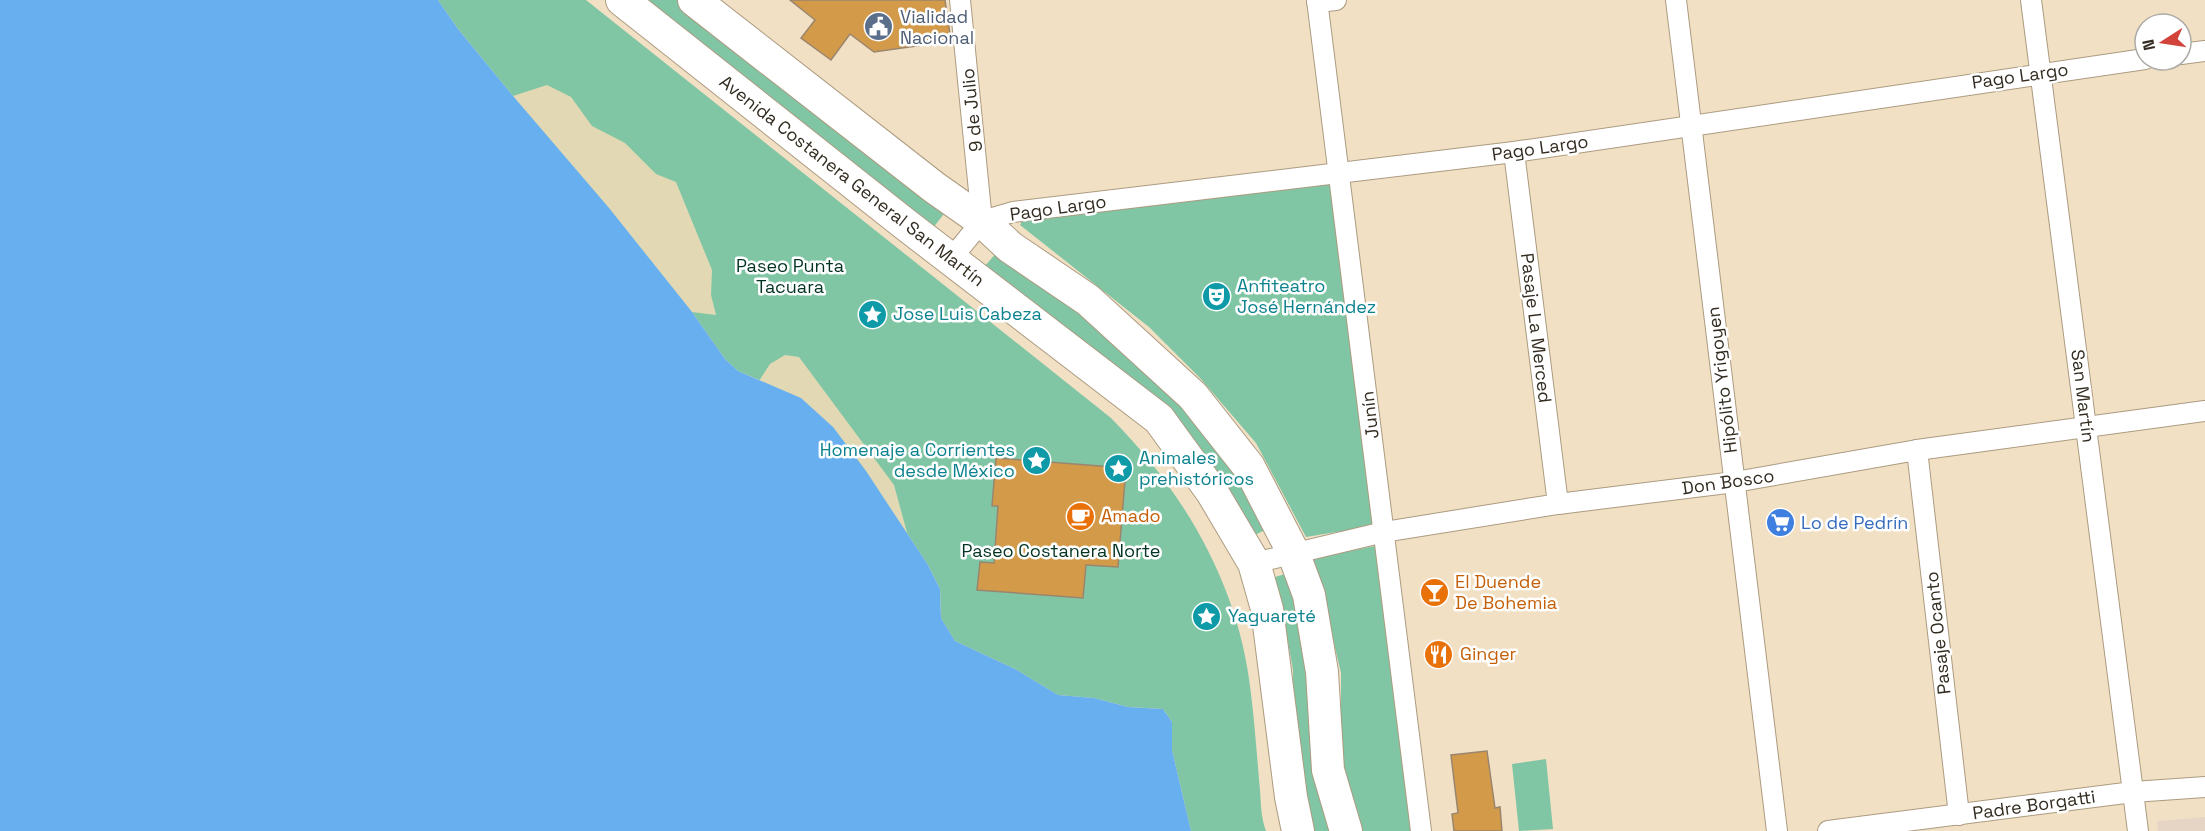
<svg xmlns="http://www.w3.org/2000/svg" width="2205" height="831" viewBox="0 0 2205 831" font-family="'Space Grotesk',sans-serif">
	<rect width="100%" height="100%" fill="#f2e0c4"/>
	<!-- education -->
	<path fill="#e6d5c4" d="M 2205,817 L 2205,831 L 2158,831 L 2157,821 Z"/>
	<!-- green -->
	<g fill="#80c6a5">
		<path d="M 438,0 L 586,0 L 1111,418 C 1186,494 1240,588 1251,694 C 1255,726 1257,758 1260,790 C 1261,804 1261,818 1266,831 L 1191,831 L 1172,750 L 1172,722 L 1163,709 L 1128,707 L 1094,698 L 1058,695 L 1015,669 L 955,641 L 941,618 L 940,589 L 928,565 L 866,471 L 833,427 L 778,388 L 738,371 L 725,359 L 692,312 L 609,208 L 513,96 L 458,29 Z"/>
		<path d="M 645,0 L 681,0 L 947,210 L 933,228 Z"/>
		<path d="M 1335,180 L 1379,525 L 1306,537 L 1256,443 L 1200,378 L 1149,327 L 1020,225 L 1024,216 Z"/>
		<path d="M 998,251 L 1089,321 L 1196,418 L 1232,468 L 1267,529 L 1249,538 L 1214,480 L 984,267 Z"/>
		<path d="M 1380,545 L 1414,831 L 1354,831 L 1341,759 L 1341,673 L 1329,622 L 1309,559 Z"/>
		<path d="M 1285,574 L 1300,606 L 1336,831 L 1313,831 L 1294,737 L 1293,670 L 1284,619 L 1265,580 Z"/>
		<path d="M 1546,759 L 1553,829 L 1519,831 L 1512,764 Z"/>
	</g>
	<!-- sand -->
	<g fill="#e2d9b4">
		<path d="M 547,85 L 571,97 L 592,126 L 625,143 L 656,174 L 676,182 L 712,270 L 711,295 L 716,315 L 692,312 L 609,208 L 513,96 Z"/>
		<path d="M 785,355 L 799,357 L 894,485 L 908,536 L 866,471 L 833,427 L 759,381 L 770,364 Z"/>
	</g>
	<!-- water -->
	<path fill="#68aff0" d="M 0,0 L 438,0 L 458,29 L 513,96 L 609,208 L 692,312 L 725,359 L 738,371 L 801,398 L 833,427 L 866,471 L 928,565 L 940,589 L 941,618 L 955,641 L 1015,669 L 1058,695 L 1094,698 L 1128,707 L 1163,709 L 1172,722 L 1172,750 L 1191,831 L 0,831 Z"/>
	<!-- building -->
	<g fill="#d39a49" stroke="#9a866e" stroke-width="1.5">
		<path d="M 790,0 L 945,0 L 951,41 L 874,52 L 850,34 L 831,60 L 801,38 L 815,20 Z"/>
		<path d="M 996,458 L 1126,468 L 1118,567 L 1086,565 L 1083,598 L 977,590 L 980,562 L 994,563 L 998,506 L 992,506 Z"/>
		<path d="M 1487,751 L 1495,808 L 1500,807 L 1502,831 L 1454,831 L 1452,814 L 1458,813 L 1451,755 Z"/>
	</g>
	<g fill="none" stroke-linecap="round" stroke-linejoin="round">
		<defs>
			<g id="street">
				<path d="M 960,0 L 982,221"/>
				<path d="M 1317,0 L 1421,831"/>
				<path d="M 1676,0 L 1777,831"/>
				<path d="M 2031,0 L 2138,831"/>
				<path d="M 1317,2 L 1336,0"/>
				<path d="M 2181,54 L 2205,51"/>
				<path d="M 1514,152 L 1558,504"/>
				<path d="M 951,259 L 982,221 L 1013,212 L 1514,152 L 2145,59"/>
				<path d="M 1917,450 L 1959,815"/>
				<path d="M 1254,563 L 1384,532 L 1558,504 L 1735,482 L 1917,450 L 2205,411"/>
				<path d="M 1828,831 L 2133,792 L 2205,787"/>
			</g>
			<g id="primary">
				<path d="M 622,0 L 905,224 L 1159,419 L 1212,492 L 1254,563 L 1267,609 L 1291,797 L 1298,831"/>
				<path d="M 694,0 L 935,188 L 982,221 L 1010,247 L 1088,300 L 1193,396 L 1249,467 L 1293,552 L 1309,595 L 1322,672 L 1328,770 L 1346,831"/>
			</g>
		</defs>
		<!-- street casing -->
		<use href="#street" stroke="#ac9b81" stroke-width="22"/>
		<!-- primary casing -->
		<use href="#primary" stroke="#ac9b81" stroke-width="34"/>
		<!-- street -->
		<use href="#street" stroke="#fff" stroke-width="20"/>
		<!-- primary -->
		<use href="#primary" stroke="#fff" stroke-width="32"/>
	</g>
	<!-- icons -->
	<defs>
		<symbol id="civic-disc" viewBox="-11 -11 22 22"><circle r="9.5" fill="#5c6f8a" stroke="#fff"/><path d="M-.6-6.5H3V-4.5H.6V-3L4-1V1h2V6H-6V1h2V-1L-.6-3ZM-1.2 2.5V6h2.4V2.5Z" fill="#fff"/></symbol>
		<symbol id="theatre-disc" viewBox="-11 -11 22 22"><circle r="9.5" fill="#0f9aa8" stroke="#fff"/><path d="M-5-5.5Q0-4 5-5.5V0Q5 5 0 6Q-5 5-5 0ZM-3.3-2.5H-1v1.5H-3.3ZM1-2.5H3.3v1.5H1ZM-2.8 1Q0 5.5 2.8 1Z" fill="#fff"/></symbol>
		<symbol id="sight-disc" viewBox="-11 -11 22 22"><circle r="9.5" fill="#0f9aa8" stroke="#fff"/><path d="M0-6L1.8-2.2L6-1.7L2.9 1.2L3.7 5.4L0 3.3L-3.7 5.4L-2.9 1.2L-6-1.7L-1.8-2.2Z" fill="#fff"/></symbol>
		<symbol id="cafe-disc" viewBox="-11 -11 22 22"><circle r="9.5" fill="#e8710a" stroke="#fff"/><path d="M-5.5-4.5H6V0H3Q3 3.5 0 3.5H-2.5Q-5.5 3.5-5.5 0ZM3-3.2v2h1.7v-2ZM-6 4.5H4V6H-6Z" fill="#fff"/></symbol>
		<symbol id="supermarket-disc" viewBox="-11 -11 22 22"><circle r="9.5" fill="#3f7fe0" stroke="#fff"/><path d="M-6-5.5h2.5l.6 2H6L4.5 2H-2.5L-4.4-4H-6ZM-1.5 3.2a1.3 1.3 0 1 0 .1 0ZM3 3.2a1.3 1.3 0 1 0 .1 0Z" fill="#fff"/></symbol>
		<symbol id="bar-disc" viewBox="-11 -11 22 22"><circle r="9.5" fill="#e8710a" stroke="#fff"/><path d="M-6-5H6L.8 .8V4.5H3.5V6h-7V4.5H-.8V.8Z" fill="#fff"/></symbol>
		<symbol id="restaurant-disc" viewBox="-11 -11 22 22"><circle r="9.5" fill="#e8710a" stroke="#fff"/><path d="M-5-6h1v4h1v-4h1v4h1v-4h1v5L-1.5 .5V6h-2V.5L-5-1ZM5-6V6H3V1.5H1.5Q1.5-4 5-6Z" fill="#fff"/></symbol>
	</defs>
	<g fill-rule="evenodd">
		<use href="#civic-disc" x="862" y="10" width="33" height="33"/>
		<use href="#theatre-disc" x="1200" y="280" width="33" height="33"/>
		<use href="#sight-disc" x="856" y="298" width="33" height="33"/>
		<use href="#sight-disc" x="1020" y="444" width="33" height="33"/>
		<use href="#sight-disc" x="1102" y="452" width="33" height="33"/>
		<use href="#cafe-disc" x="1064" y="500" width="33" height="33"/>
		<use href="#supermarket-disc" x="1764" y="506" width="33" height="33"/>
		<use href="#bar-disc" x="1418" y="576" width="33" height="33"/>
		<use href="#sight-disc" x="1190" y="600" width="33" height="33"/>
		<use href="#restaurant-disc" x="1422" y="638" width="33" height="33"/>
	</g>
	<g text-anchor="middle" stroke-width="5" stroke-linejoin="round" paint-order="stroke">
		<!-- service labels -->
		<g font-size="18" fill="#4e5e75" stroke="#fff" text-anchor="start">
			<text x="900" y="23">Vialidad<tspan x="900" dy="21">Nacional</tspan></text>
		</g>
		<!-- street labels -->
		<g font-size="18" fill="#332c21" stroke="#fff">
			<text transform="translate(2020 76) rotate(-8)" y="6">Pago Largo</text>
			<text transform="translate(972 110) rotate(-96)" y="6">9 de Julio</text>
			<text transform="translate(1540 148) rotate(-8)" y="6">Pago Largo</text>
			<text transform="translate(852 181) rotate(38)" y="6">Avenida Costanera General San Martín</text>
			<text transform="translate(1058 208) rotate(-8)" y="6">Pago Largo</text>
			<text transform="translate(1536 328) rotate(83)" y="6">Pasaje La Merced</text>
			<text transform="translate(1722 380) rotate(-97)" y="6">Hipólito Yrigoyen</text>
			<text transform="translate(2083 396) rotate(83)" y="6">San Martín</text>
			<text transform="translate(1370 415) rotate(-97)" y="6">Junín</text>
			<text transform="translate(1728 482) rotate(-8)" y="6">Don Bosco</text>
			<text transform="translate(1938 633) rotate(-96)" y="6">Pasaje Ocanto</text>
			<text transform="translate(2034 805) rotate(-8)" y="6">Padre Borgatti</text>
		</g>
		<!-- park labels -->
		<g font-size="18" fill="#033423" stroke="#fff">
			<text x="790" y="272">Paseo Punta<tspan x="790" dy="21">Tacuara</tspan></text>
			<text x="1061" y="557">Paseo Costanera Norte</text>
		</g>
		<!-- culture labels -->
		<g font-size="18" fill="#0d838f" stroke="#fff" text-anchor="start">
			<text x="1237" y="292">Anfiteatro<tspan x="1237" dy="21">José Hernández</tspan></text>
			<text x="893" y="320">Jose Luis Cabeza</text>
			<text x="1015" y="456" text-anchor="end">Homenaje a Corrientes<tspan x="1015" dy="21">desde México</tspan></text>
			<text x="1139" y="464">Animales<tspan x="1139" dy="21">prehistóricos</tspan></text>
			<text x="1228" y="622">Yaguareté</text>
		</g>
		<!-- food labels -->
		<g font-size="18" fill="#c56008" stroke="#fff" text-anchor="start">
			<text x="1101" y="522">Amado</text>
			<text x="1455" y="588">El Duende<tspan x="1455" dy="21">De Bohemia</tspan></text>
			<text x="1460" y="660">Ginger</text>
		</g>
		<!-- shop labels -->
		<g font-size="18" fill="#366cbe" stroke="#fff" text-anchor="start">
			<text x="1801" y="529">Lo de Pedrín</text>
		</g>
	</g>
	<!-- north arrow -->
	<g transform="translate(2163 42) rotate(258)"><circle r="28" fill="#ffffff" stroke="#adaba6" stroke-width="1.5"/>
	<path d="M0-4.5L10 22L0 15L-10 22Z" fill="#d1433b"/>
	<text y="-9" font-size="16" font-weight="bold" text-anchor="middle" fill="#332c21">N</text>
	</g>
</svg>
